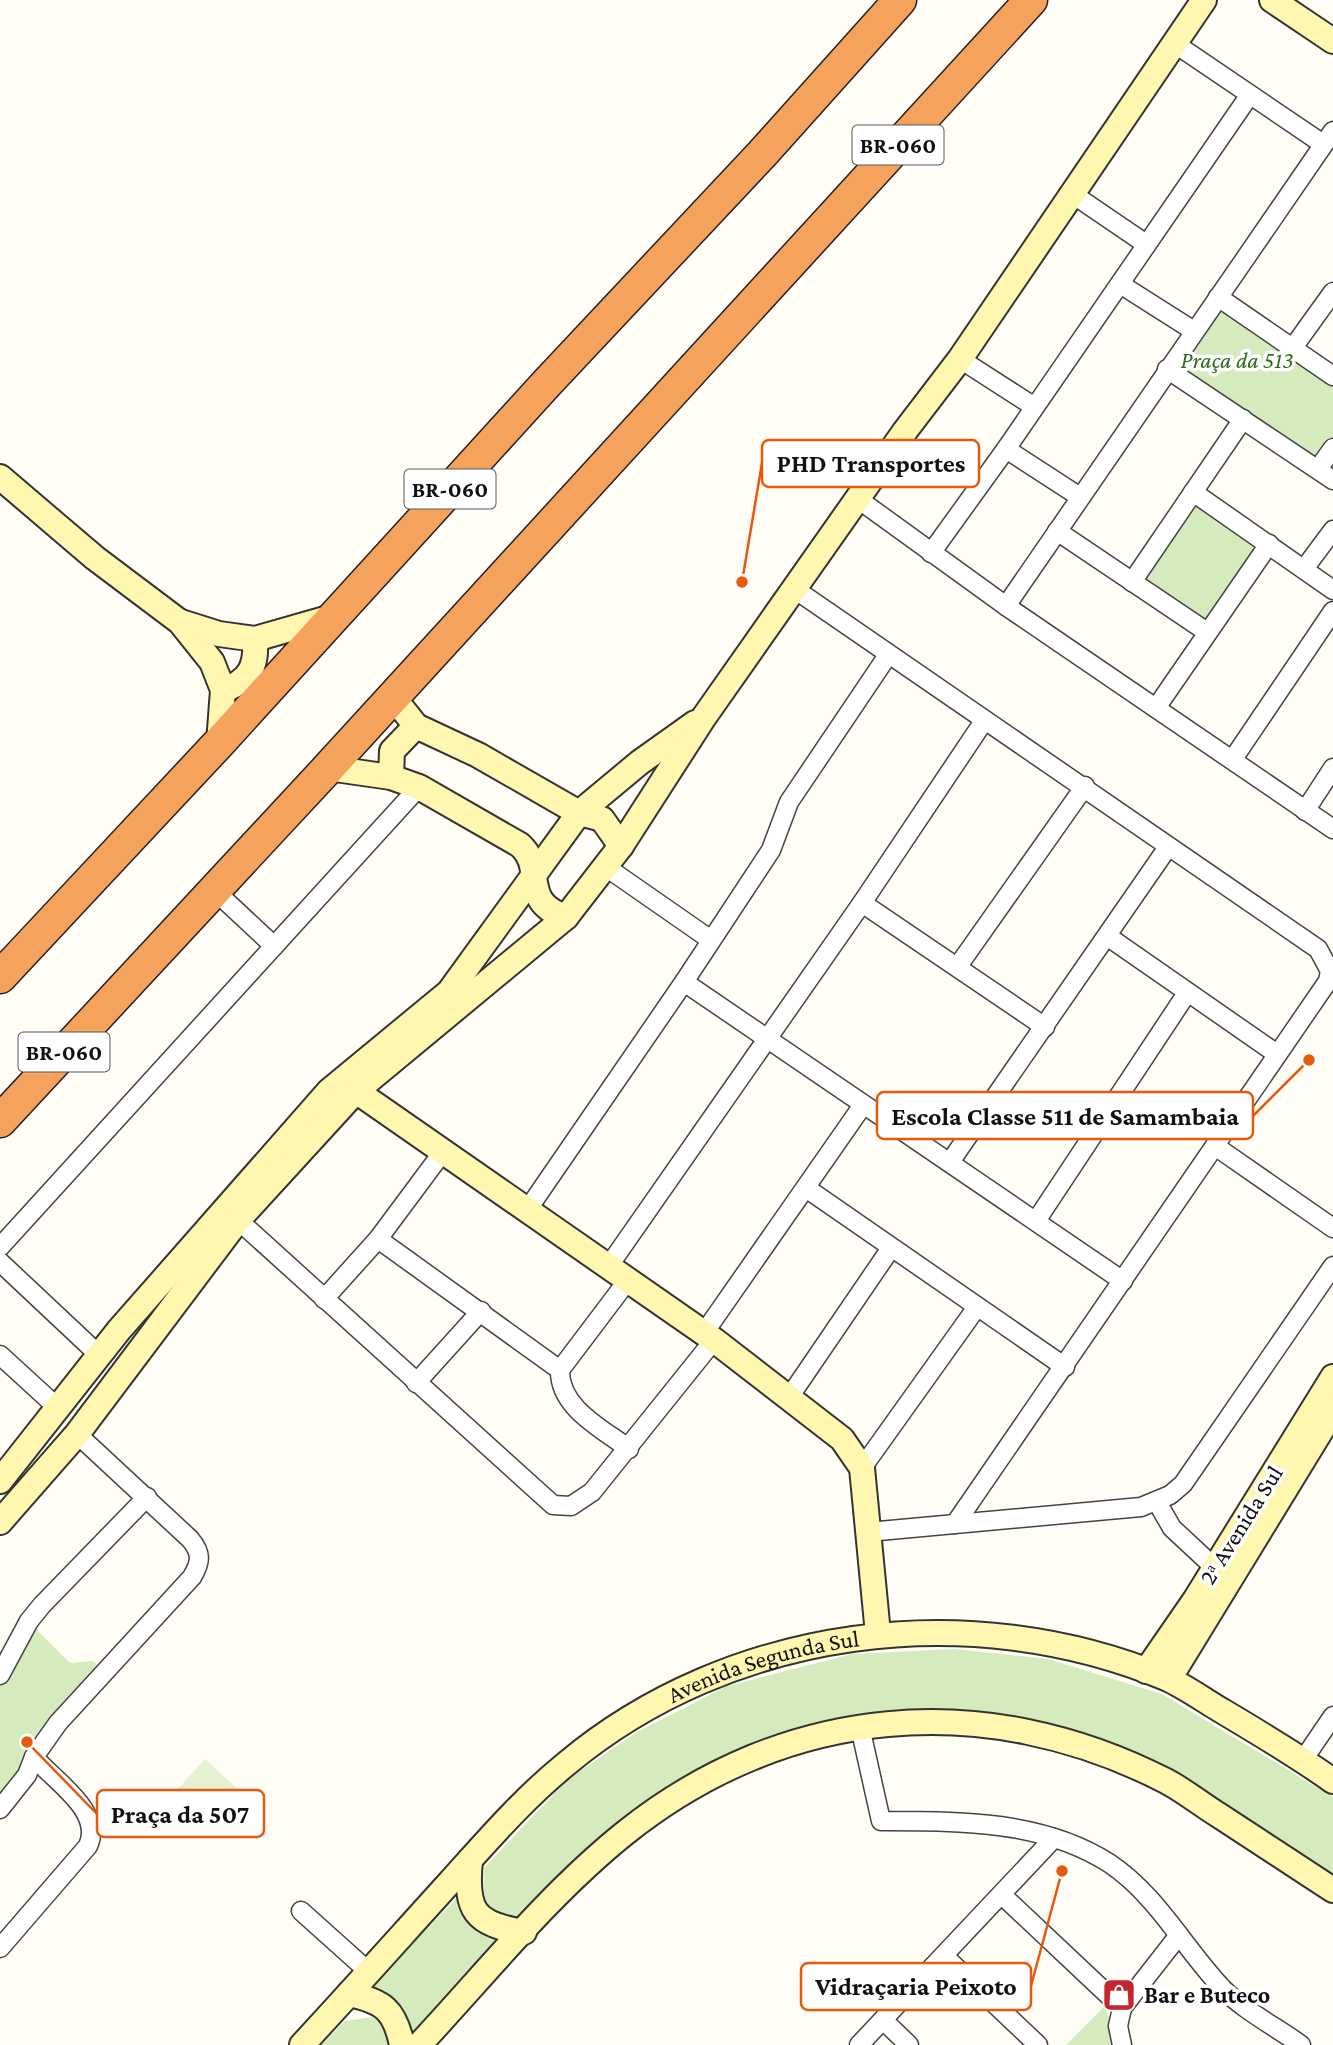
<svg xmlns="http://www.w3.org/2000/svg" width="1333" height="2045" viewBox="0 0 1333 2045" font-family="'Crimson Pro',serif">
	<rect width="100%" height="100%" fill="#fffdf5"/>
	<!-- green -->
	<g fill="#d5ebbd">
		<path d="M 1219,287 L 1333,366 L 1333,457 L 1320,476 L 1160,369 Z"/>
		<path d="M 1195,482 L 1277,538 L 1204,637 L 1125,581 Z"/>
		<path d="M 25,1618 L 70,1663 L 93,1661 L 109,1676 L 0,1807 L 0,1664 Z"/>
		<path d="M 954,1649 L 1048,1659 L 1162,1694 L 1333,1797 L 1333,1874 L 1319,1865 L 1308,1865 L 1016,1719 L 748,1750 L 527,1914 C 508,1919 497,1920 483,1904 L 484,1868 L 567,1780 L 637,1732 L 727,1686 L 852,1654 Z"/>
		<path d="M 468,1886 C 474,1921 470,1929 506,1942 L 414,2043 C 408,2013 400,1998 368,1991 Z"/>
		<path d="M 1105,2006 L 1118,2045 L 1066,2045 Z"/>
		<path d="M 373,2017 L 388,2027 L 390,2045 L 321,2045 L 345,2021 Z"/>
	</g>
	<!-- pitch -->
	<path fill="#e6f2cf" d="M 205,1759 L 256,1806 L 227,1839 L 175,1792 Z"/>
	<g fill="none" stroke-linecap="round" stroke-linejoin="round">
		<defs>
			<g id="street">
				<path d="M 1174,43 L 1323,144"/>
				<path d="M 1071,193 L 1146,244"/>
				<path d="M 1120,284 L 1194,331"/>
				<path d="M 1218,297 L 1333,376"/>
				<path d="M 1292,349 L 1333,292"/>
				<path d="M 960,359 L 1033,406"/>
				<path d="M 1167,369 L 1333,480"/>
				<path d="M 1006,449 L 1080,497"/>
				<path d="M 1318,469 L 1333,448"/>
				<path d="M 1193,492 L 1333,590"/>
				<path d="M 858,499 L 1006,606 L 1333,829"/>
				<path d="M 1057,531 L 1207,632"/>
				<path d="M 931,553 L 1006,449 L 1249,96"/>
				<path d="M 1304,569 L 1333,530"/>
				<path d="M 1132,582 L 1243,419"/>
				<path d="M 796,590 L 1318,949 L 1330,971 L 1328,981 L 955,1524"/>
				<path d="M 1006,606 L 1333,131"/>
				<path d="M 1156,708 L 1269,544"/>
				<path d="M 1233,759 L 1333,611"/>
				<path d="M 1305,811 L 1333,768"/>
				<path d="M 606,867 L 711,940"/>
				<path d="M 214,890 L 274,946"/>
				<path d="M 862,903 L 1045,1027"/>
				<path d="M 1107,936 L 1277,1054"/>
				<path d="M 958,966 L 1085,786"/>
				<path d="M 684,982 L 1123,1281"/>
				<path d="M 1215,1146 L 1333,1228"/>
				<path d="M 950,1162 L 1168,847"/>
				<path d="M 806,1188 L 1065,1367"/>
				<path d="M 528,1209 L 684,982 L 771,850 L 789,802 L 888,655"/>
				<path d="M 238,1220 L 553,1505 L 571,1506 L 592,1492 L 714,1340"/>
				<path d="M 1036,1221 L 1187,993"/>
				<path d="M 378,1239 L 560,1370"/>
				<path d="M 0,1247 L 419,787"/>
				<path d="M 0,1262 L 99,1355"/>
				<path d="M 608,1267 L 862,903 L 984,721"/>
				<path d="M 628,1280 L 560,1370 C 559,1408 603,1429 629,1449"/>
				<path d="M 324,1299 L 378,1239 L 442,1153"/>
				<path d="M 704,1333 L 863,1105"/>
				<path d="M 0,1355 L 59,1409"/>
				<path d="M 416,1383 L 481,1311"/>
				<path d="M 790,1396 L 891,1248"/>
				<path d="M 862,1468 L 977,1307"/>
				<path d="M 1157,1502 L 1172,1528 L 1215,1568"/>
				<path d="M 868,1532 L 1141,1507 L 1170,1495 L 1183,1484 L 1333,1266"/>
				<path d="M 0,1675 L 29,1621 L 42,1605 L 147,1497"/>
				<path d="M 860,1727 L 881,1821 C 958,1821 1042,1820 1109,1863 C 1157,1895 1184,1948 1223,1989 C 1245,2011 1276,2027 1301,2045"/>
				<path d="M 1303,1760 L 1333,1716"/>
				<path d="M 0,1809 L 27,1775 L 34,1757"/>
				<path d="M 1002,1895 L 1122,2008 L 1118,2026 L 1122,2045"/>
				<path d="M 301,1911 L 369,1972"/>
				<path d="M 0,1948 L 88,1846 C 104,1811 54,1781 34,1757 L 58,1723 L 192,1577 C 201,1562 202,1553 190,1539 L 77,1434"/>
				<path d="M 944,1956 L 1038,2045"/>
				<path d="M 1122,2008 L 1179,1935"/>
				<path d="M 883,2020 L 909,2045"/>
				<path d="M 859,2045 L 1054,1838"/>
			</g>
			<g id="secondary">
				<path d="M 1272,0 L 1333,41"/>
				<path d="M 0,477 L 95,558 L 180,622 L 212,662 L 223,690 L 219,743"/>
				<path d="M 181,622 L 219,634 L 255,639 L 332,617"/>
				<path d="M 223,690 C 250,681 257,666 255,639"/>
				<path d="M 393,697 L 416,726 L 478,755 L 579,813 L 602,819 L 621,846"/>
				<path d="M 328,768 L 391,777 L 419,787 L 520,845 C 546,868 519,902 566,917"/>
				<path d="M 391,777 L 392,751 L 416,726"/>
				<path d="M 356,1091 L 714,1340 L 842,1439 L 862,1468 L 878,1634"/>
				<path d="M 0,1481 L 119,1330 L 329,1091 L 449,992 L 579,813 L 639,763 L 695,723"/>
				<path d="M 0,1522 L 77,1434 L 238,1220 L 356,1091 L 566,917 L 621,846 L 704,717 L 905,431 L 960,359 L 1204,0"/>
				<path d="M 1146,1671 L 1195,1600 L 1333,1377"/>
				<path d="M 1169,1679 L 1333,1411"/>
				<path d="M 470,1860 C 465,1911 474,1924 524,1932"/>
				<path d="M 349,1994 C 383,2001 395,2010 402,2045"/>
				<path id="s1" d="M 302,2045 C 352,1991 401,1936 450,1882 C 487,1841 523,1799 566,1764 C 730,1627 969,1596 1166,1678 C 1186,1687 1205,1701 1224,1712 C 1261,1734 1298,1756 1333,1781"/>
				<path d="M 419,2045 C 486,1973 549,1894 625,1833 C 785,1705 985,1688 1166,1781 C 1185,1791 1202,1805 1220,1816 C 1258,1841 1295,1865 1333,1890"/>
			</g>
			<g id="highway">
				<path d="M 0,977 L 219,743 L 546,384 L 762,154 L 900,0"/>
				<path d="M 0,1121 L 328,768 L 1031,0"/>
			</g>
		</defs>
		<!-- street casing -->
		<use href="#street" stroke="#444" stroke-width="21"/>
		<!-- secondary casing -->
		<use href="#secondary" stroke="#333" stroke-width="28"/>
		<!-- highway casing -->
		<use href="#highway" stroke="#222" stroke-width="35"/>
		<!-- street -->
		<use href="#street" stroke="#fff" stroke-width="18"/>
		<!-- secondary -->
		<use href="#secondary" stroke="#fff6b0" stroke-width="24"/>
		<!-- highway -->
		<use href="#highway" stroke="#f5a25d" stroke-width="32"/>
	</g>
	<!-- icons -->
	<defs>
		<symbol id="shop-square" viewBox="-11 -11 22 22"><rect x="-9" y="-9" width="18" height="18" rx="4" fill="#c4262e" stroke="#fff"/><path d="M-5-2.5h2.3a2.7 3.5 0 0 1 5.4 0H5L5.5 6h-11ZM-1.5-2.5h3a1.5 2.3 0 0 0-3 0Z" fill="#fff"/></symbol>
	</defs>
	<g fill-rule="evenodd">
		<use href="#shop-square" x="1100" y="1976" width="38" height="38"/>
	</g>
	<g text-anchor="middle" stroke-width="7" stroke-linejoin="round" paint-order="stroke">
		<!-- shield labels -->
		<g fill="#fff" stroke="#585858" stroke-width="2">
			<rect x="852.5" y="125.5" width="91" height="39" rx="5"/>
			<rect x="404.5" y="469.5" width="91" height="39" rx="5"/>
			<rect x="18.5" y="1032.5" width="91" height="39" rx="5"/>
		</g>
		<g font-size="23" font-weight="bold" fill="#111">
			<text x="898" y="153">BR-060</text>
			<text x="450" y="497">BR-060</text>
			<text x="64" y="1060">BR-060</text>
		</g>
		<!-- park labels -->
		<g font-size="24" font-style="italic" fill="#2f6b1f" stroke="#fff">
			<text x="1237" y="368">Praça da 513</text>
		</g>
		<!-- street labels -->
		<g font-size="24" fill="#111" stroke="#fff">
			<text transform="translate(1241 1525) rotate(-58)" y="8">2ᵃ Avenida Sul</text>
			<text dy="8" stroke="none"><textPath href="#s1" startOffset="609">Avenida Segunda Sul</textPath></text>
		</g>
		<!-- poi labels -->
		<g font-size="24" font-weight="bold" fill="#111" stroke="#fff" text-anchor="start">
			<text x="1144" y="2003">Bar e Buteco</text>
		</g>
	</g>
	<!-- callouts -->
	<path fill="none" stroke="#e8590c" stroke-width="2.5" d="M742 582L762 463M1309 1060L1253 1116M27 1742L97 1814M1062 1871L1031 1986"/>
	<g fill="#e8590c" stroke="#fff" stroke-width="2.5">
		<circle cx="742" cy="582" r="7"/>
		<circle cx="1309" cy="1060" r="7"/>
		<circle cx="27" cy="1742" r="7"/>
		<circle cx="1062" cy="1871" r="7"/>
	</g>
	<g fill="#fff" stroke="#e8590c" stroke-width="2.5">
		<rect x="762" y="440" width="217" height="47" rx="7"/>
		<rect x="877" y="1092" width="376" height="47" rx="7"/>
		<rect x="97" y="1790" width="167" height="47" rx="7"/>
		<rect x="801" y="1963" width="230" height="47" rx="7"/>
	</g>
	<g font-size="26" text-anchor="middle" font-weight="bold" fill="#111">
		<text x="871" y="472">PHD Transportes</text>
		<text x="1065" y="1125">Escola Classe 511 de Samambaia</text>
		<text x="180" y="1823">Praça da 507</text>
		<text x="916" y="1995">Vidraçaria Peixoto</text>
	</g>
</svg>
